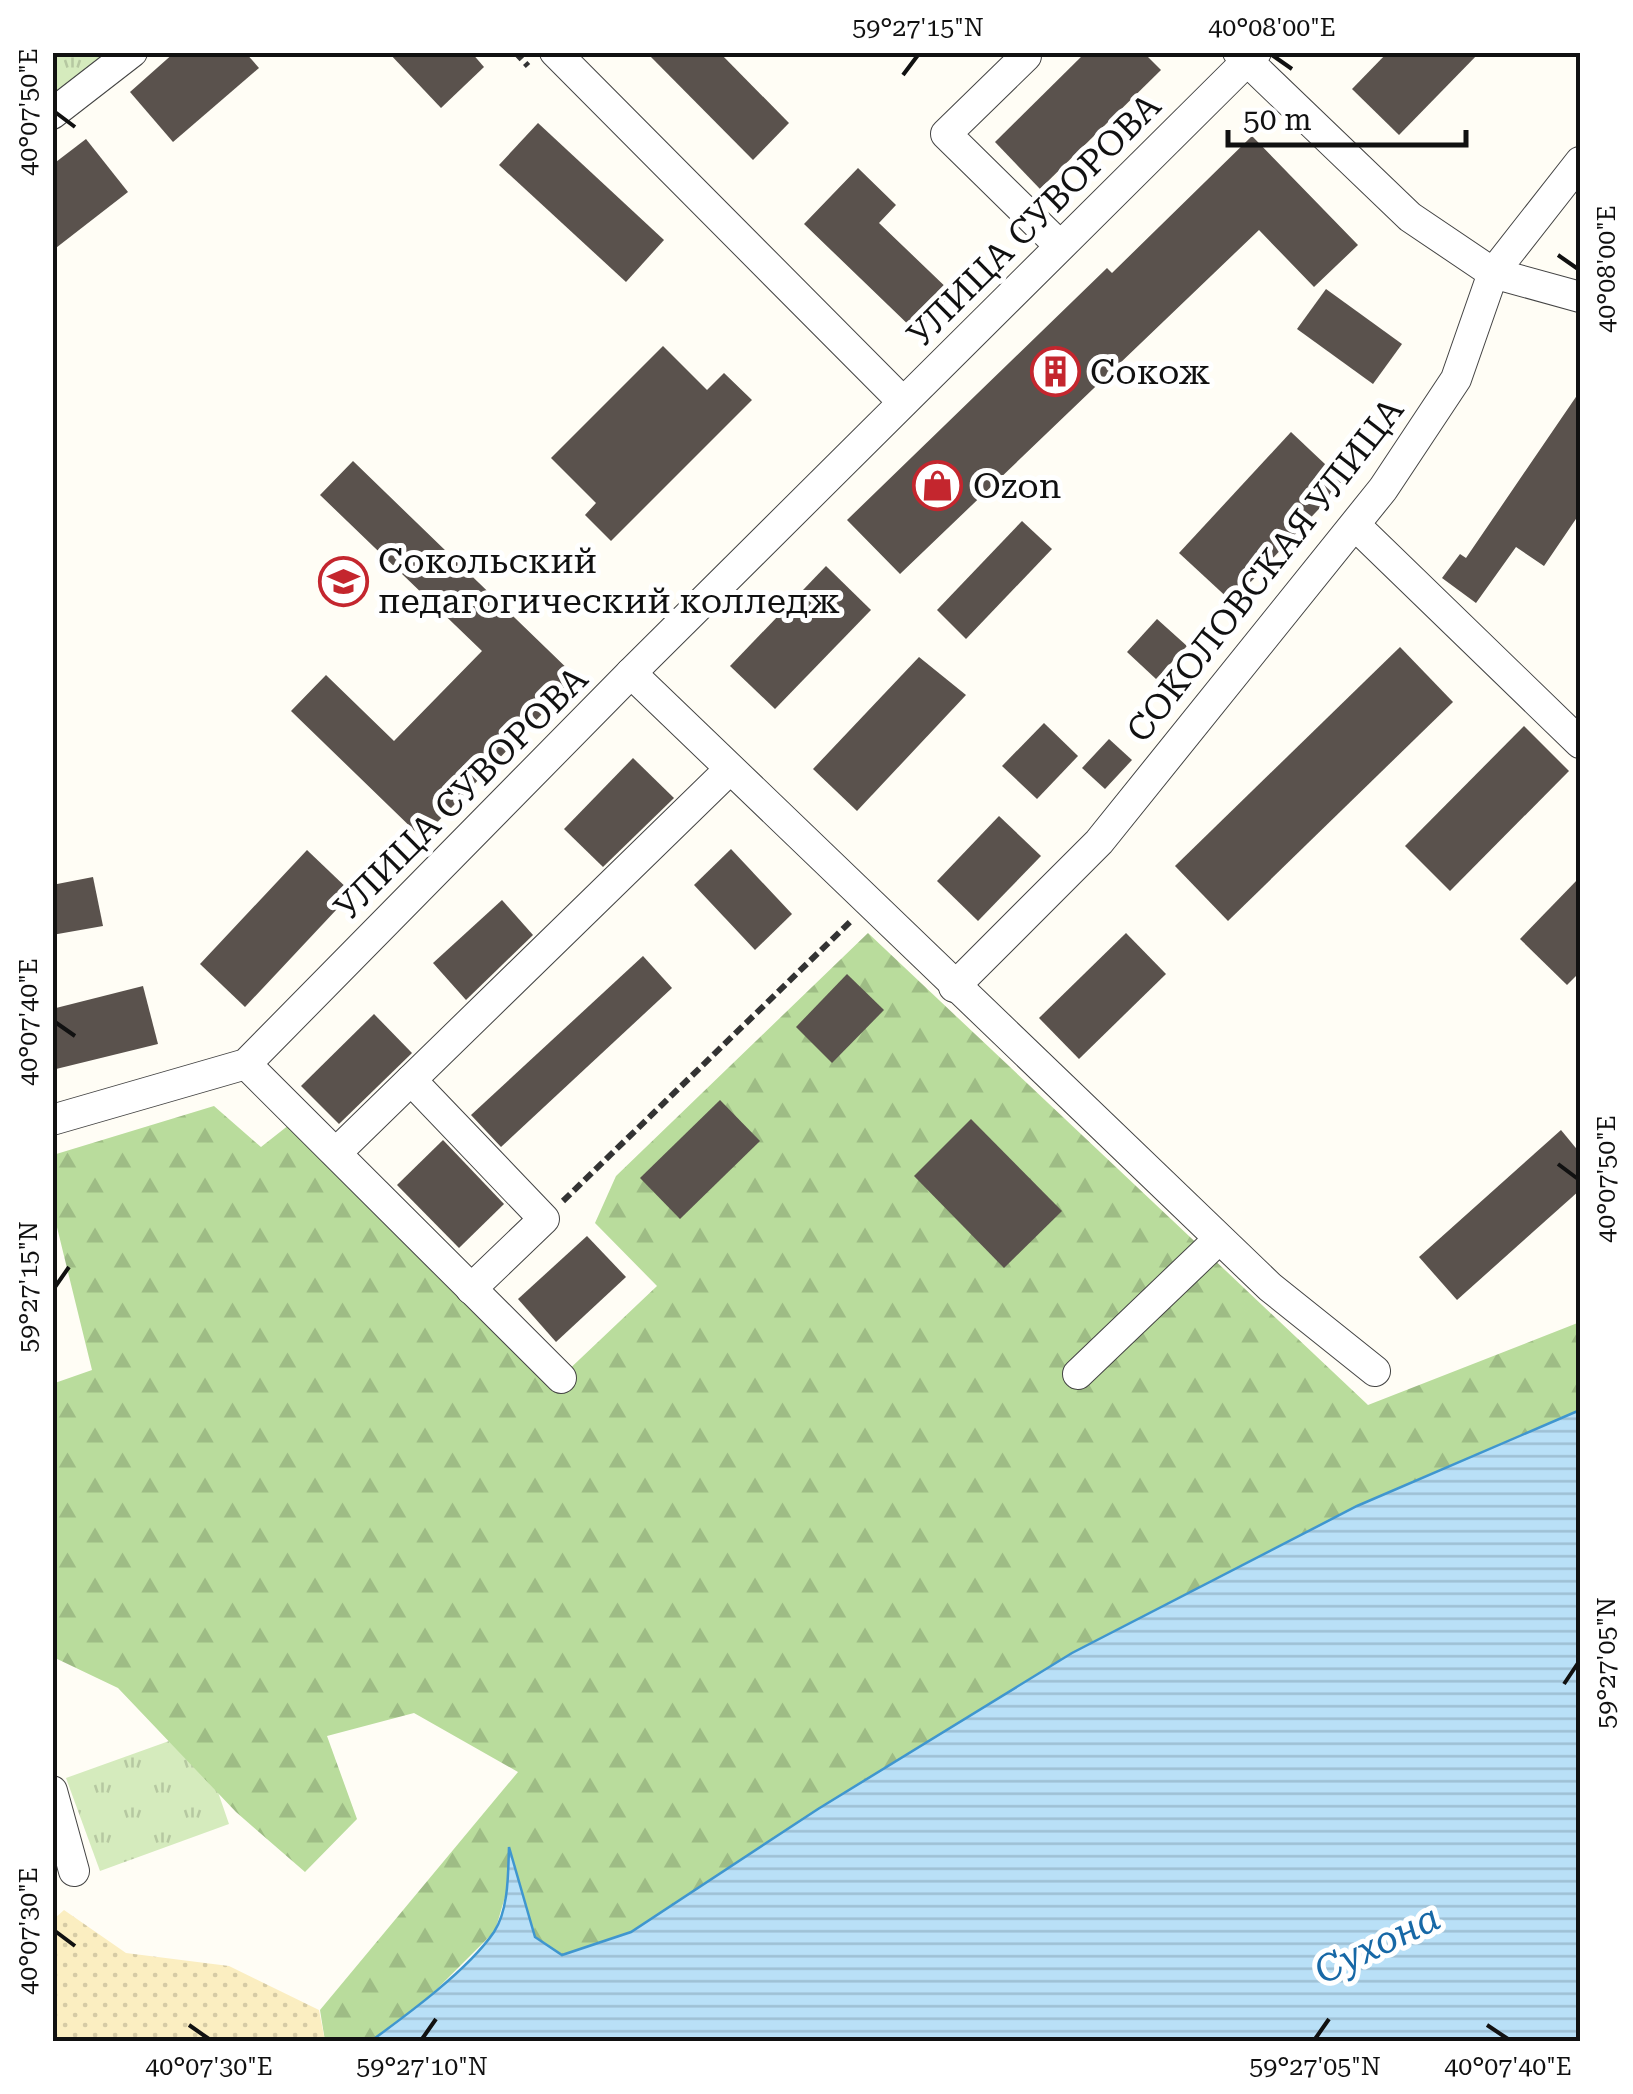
<svg xmlns="http://www.w3.org/2000/svg" width="1633" height="2094" viewBox="0 0 1633 2094" font-family="'Roboto Serif',serif">
	<defs>
		<pattern id="grass-tufts" width="24" height="20" patternUnits="userSpaceOnUse" patternTransform="scale(2.5)"><rect width="24" height="20" fill="#d5ebbd"/><path d="M3 7l-1-3M5 7V3M7 7l1-3M15 17l-1-3M17 17v-4M19 17l1-3" fill="none" stroke="#b6c8a1"/></pattern>
		<pattern id="forest-firs" width="22" height="20" patternUnits="userSpaceOnUse" patternTransform="scale(2.5)"><rect width="22" height="20" fill="#b9dc9c"/><path d="M5 1l3.5 6h-7zM16 11l3.5 6h-7z" fill="#9ebc85"/></pattern>
		<pattern id="sand-dots" width="8" height="8" patternUnits="userSpaceOnUse" patternTransform="scale(2.5)"><rect width="8" height="8" fill="#fbeec1"/><path d="M2 2h.1M6 6h.1" fill="none" stroke="#d6cba5" stroke-width="1.8" stroke-linecap="round"/></pattern>
		<pattern id="water-rules" width="6" height="5" patternUnits="userSpaceOnUse" patternTransform="scale(2.5)"><rect width="6" height="5" fill="#b9e0f7"/><path d="M0 2.5h6" fill="none" stroke="#9ebfd3"/></pattern>
	</defs>
	<rect width="100%" height="100%" fill="#fffdf5"/>
	<!-- grass -->
	<g fill="url(#grass-tufts)">
		<path d="M 53,53 L 118,53 L 53,103 Z"/>
		<path d="M 197,1731 L 229,1824 L 100,1871 L 66,1778 Z"/>
	</g>
	<!-- forest -->
	<path fill="url(#forest-firs)" d="M 868,933 L 1368,1405 L 1580,1322 L 1580,1410 L 1357,1506 L 1072,1653 L 818,1809 L 631,1932 L 562,1955 L 535,1936 L 510,1851 L 507,1890 L 495,1931 L 421,2005 L 371,2042 L 325,2041 L 320,2010 L 518,1772 L 414,1713 L 327,1736 L 357,1819 L 305,1872 L 236,1812 L 118,1688 L 53,1657 L 52,1384 L 92,1370 L 53,1211 L 53,1155 L 214,1106 L 261,1147 L 299,1117 L 561,1377 L 657,1286 L 595,1223 L 616,1176 Z"/>
	<!-- sand -->
	<path fill="url(#sand-dots)" d="M 64,1910 L 126,1953 L 229,1966 L 319,2010 L 325,2041 L 53,2041 L 53,1920 Z"/>
	<!-- water -->
	<path fill="url(#water-rules)" stroke="#3f96cf" stroke-width="2.5" d="M 1580,1410 L 1580,2041 L 371,2041 C 408,2014 468,1970 494,1932 C 509,1909 508,1873 509,1847 L 535,1937 L 562,1955 L 631,1932 L 818,1809 L 1072,1653 L 1357,1506 Z"/>
	<!-- building -->
	<g fill="#5a524d">
		<path d="M 175,52 L 245,52 L 259,68 L 173,142 L 130,92 Z"/>
		<path d="M 388,52 L 471,52 L 484,67 L 441,108 Z"/>
		<path d="M 646,52 L 719,52 L 789,123 L 753,160 Z"/>
		<path d="M 1086,52 L 1143,52 L 1161,70 L 1040,189 L 995,142 Z"/>
		<path d="M 1388,52 L 1480,52 L 1399,135 L 1352,89 Z"/>
		<path d="M 538,123 L 664,240 L 626,282 L 499,165 Z"/>
		<path d="M 1252,136 L 1358,245 L 1314,287 L 1259,230 L 900,574 L 847,520 L 1107,268 L 1112,273 Z"/>
		<path d="M 86,139 L 128,192 L 52,251 L 52,165 Z"/>
		<path d="M 858,168 L 896,205 L 879,223 L 953,294 L 916,332 L 804,224 Z"/>
		<path d="M 1326,289 L 1402,344 L 1373,384 L 1297,329 Z"/>
		<path d="M 663,346 L 707,390 L 724,373 L 752,400 L 611,541 L 585,515 L 596,503 L 551,458 Z"/>
		<path d="M 1580,391 L 1580,513 L 1544,566 L 1516,547 L 1476,603 L 1442,578 L 1460,554 L 1466,558 Z"/>
		<path d="M 1291,432 L 1344,482 L 1232,602 L 1179,553 Z"/>
		<path d="M 353,461 L 577,678 L 422,838 L 291,711 L 326,675 L 394,741 L 482,651 L 320,495 Z"/>
		<path d="M 1022,521 L 1052,549 L 966,639 L 937,610 Z"/>
		<path d="M 826,566 L 871,610 L 775,709 L 730,666 Z"/>
		<path d="M 1157,619 L 1187,646 L 1156,679 L 1127,652 Z"/>
		<path d="M 1400,647 L 1453,702 L 1228,921 L 1175,866 Z"/>
		<path d="M 919,657 L 966,695 L 857,811 L 813,769 Z"/>
		<path d="M 1044,723 L 1078,756 L 1037,799 L 1002,766 Z"/>
		<path d="M 1524,726 L 1569,771 L 1450,891 L 1405,846 Z"/>
		<path d="M 1109,739 L 1132,760 L 1105,789 L 1082,768 Z"/>
		<path d="M 633,758 L 674,798 L 603,867 L 564,829 Z"/>
		<path d="M 999,816 L 1041,856 L 978,921 L 937,881 Z"/>
		<path d="M 731,849 L 792,914 L 755,950 L 694,885 Z"/>
		<path d="M 307,850 L 352,893 L 245,1007 L 200,964 Z"/>
		<path d="M 93,877 L 103,926 L 52,935 L 52,885 Z"/>
		<path d="M 1580,877 L 1580,972 L 1567,985 L 1520,939 Z"/>
		<path d="M 502,900 L 533,935 L 466,1000 L 433,963 Z"/>
		<path d="M 1126,933 L 1166,974 L 1079,1059 L 1039,1018 Z"/>
		<path d="M 643,956 L 672,988 L 501,1147 L 471,1115 Z"/>
		<path d="M 847,974 L 884,1010 L 832,1063 L 796,1027 Z"/>
		<path d="M 143,986 L 158,1044 L 52,1070 L 52,1009 Z"/>
		<path d="M 374,1014 L 412,1053 L 339,1124 L 301,1086 Z"/>
		<path d="M 720,1100 L 760,1141 L 680,1219 L 640,1178 Z"/>
		<path d="M 971,1119 L 1062,1211 L 1004,1268 L 914,1176 Z"/>
		<path d="M 1561,1130 L 1580,1153 L 1580,1190 L 1457,1300 L 1419,1257 Z"/>
		<path d="M 443,1140 L 504,1204 L 459,1248 L 397,1185 Z"/>
		<path d="M 587,1236 L 626,1277 L 556,1342 L 518,1299 Z"/>
	</g>
	<g fill="none" stroke-linecap="round" stroke-linejoin="round">
		<defs>
			<g id="minor">
				<path d="M 555,52 L 903,402"/>
				<path d="M 1022,52 L 1026,56 L 946,134 L 1060,246"/>
				<path d="M 1238,52 L 1410,217 L 1493,273 L 1580,297"/>
				<path d="M 52,114 L 132,52"/>
				<path d="M 1355,525 L 1580,743"/>
				<path d="M 631,673 L 1270,1287 L 1375,1371"/>
				<path d="M 954,987 L 1099,842 L 1383,489 L 1456,379 L 1493,273 L 1580,162"/>
				<path d="M 246,1064 L 561,1378"/>
				<path d="M 411,1080 L 544,1219 L 471,1289"/>
				<path d="M 52,1120 L 246,1064 L 631,673 L 1256,52"/>
				<path d="M 336,1153 L 730,769"/>
				<path d="M 1078,1374 L 1219,1239"/>
				<path d="M 52,1791 L 74,1871"/>
			</g>
		</defs>
		<!-- minor casing -->
		<use href="#minor" stroke="#444" stroke-width="32"/>
		<!-- path -->
		<g stroke="#333" stroke-width="6" stroke-dasharray="10 5" stroke-linecap="butt">
			<path d="M 515,52 L 528,66"/>
			<path d="M 563,1201 L 852,920"/>
		</g>
		<!-- minor -->
		<use href="#minor" stroke="#fff" stroke-width="30"/>
	</g>
	<!-- ticks -->
	<path fill="none" stroke="#111" stroke-width="4" d="M 1272,55 L 1292,69M 903,75 L 918,55M 55,112 L 75,127M 1558,255 L 1578,269M 55,1022 L 75,1036M 1558,1164 L 1578,1179M 55,1287 L 69,1267M 1564,1684 L 1578,1663M 55,1931 L 75,1946M 189,2025 L 209,2039M 1487,2025 L 1508,2039M 422,2039 L 436,2019M 1315,2039 L 1329,2019"/>
	<!-- icons -->
	<defs>
		<symbol id="building-ring" viewBox="-11 -11 22 22"><circle r="9.5" fill="#fff" stroke="#c4262e" stroke-width="1.5"/><path d="M-4-6H4V6H1V3H-1V6H-4ZM-2.5-4.3h1.7v1.8h-1.7ZM.8-4.3h1.7v1.8H.8ZM-2.5-1h1.7V.8h-1.7ZM.8-1h1.7V.8H.8Z" fill="#c4262e"/></symbol>
		<symbol id="shop-ring" viewBox="-11 -11 22 22"><circle r="9.5" fill="#fff" stroke="#c4262e" stroke-width="1.5"/><path d="M-5-2.5h2.3a2.7 3.5 0 0 1 5.4 0H5L5.5 6h-11ZM-1.5-2.5h3a1.5 2.3 0 0 0-3 0Z" fill="#c4262e"/></symbol>
		<symbol id="university-ring" viewBox="-11 -11 22 22"><circle r="9.5" fill="#fff" stroke="#c4262e" stroke-width="1.5"/><path d="M0-5L7-2L0 1L-7-2ZM-4 1L0 2.5L4 1V4Q0 6-4 4Z" fill="#c4262e"/></symbol>
	</defs>
	<g fill-rule="evenodd">
		<use href="#building-ring" x="1028" y="344" width="55" height="55"/>
		<use href="#shop-ring" x="910" y="458" width="55" height="55"/>
		<use href="#university-ring" x="316" y="554" width="55" height="55"/>
	</g>
	<g text-anchor="middle" stroke-width="10" stroke-linejoin="round" paint-order="stroke">
		<!-- street labels -->
		<g font-size="35" fill="#111" stroke="#fff">
			<text transform="translate(1034 220) rotate(-45)" y="12">УЛИЦА СУВОРОВА</text>
			<text transform="translate(1265 570) rotate(-52)" y="12">СОКОЛОВСКАЯ УЛИЦА</text>
			<text transform="translate(461 793) rotate(-45)" y="12">УЛИЦА СУВОРОВА</text>
		</g>
		<!-- poi labels -->
		<g font-size="35" fill="#111" stroke="#fff" text-anchor="start">
			<text x="1090" y="384">Сокож</text>
			<text x="973" y="498">Ozon</text>
			<text x="378" y="573">Сокольский<tspan x="378" dy="40">педагогический колледж</tspan></text>
		</g>
		<!-- water labels -->
		<g font-size="38" font-style="italic" fill="#1768a6" stroke="#fff">
			<text transform="translate(1377 1944) rotate(-26)" y="13">Сухона</text>
		</g>
	</g>
	<!-- border -->
	<rect width="1633" height="2094" fill="none" stroke="#ffffff" stroke-width="110"/>
	<!-- scale -->
	<path d="M1228 130v15h238v-15" fill="none" stroke="#111111" stroke-width="5"/>
	<text x="1243" y="130" font-size="30" fill="#111111" stroke="#ffffff" stroke-width="8" paint-order="stroke">50 m</text>
	<rect x="55" y="55" width="1523" height="1984" fill="none" stroke="#111" stroke-width="4"/>
	<g font-size="25" text-anchor="middle" fill="#111">
		<text x="918" y="36">59°27'15"N</text>
		<text x="1272" y="36">40°08'00"E</text>
		<text transform="translate(28 112) rotate(-90)" y="9">40°07'50"E</text>
		<text transform="translate(1606 269) rotate(-90)" y="9">40°08'00"E</text>
		<text transform="translate(28 1022) rotate(-90)" y="9">40°07'40"E</text>
		<text transform="translate(1606 1179) rotate(-90)" y="9">40°07'50"E</text>
		<text transform="translate(28 1287) rotate(-90)" y="9">59°27'15"N</text>
		<text transform="translate(1606 1663) rotate(-90)" y="9">59°27'05"N</text>
		<text transform="translate(28 1931) rotate(-90)" y="9">40°07'30"E</text>
		<text x="209" y="2075">40°07'30"E</text>
		<text x="422" y="2075">59°27'10"N</text>
		<text x="1315" y="2075">59°27'05"N</text>
		<text x="1508" y="2075">40°07'40"E</text>
	</g>
</svg>
